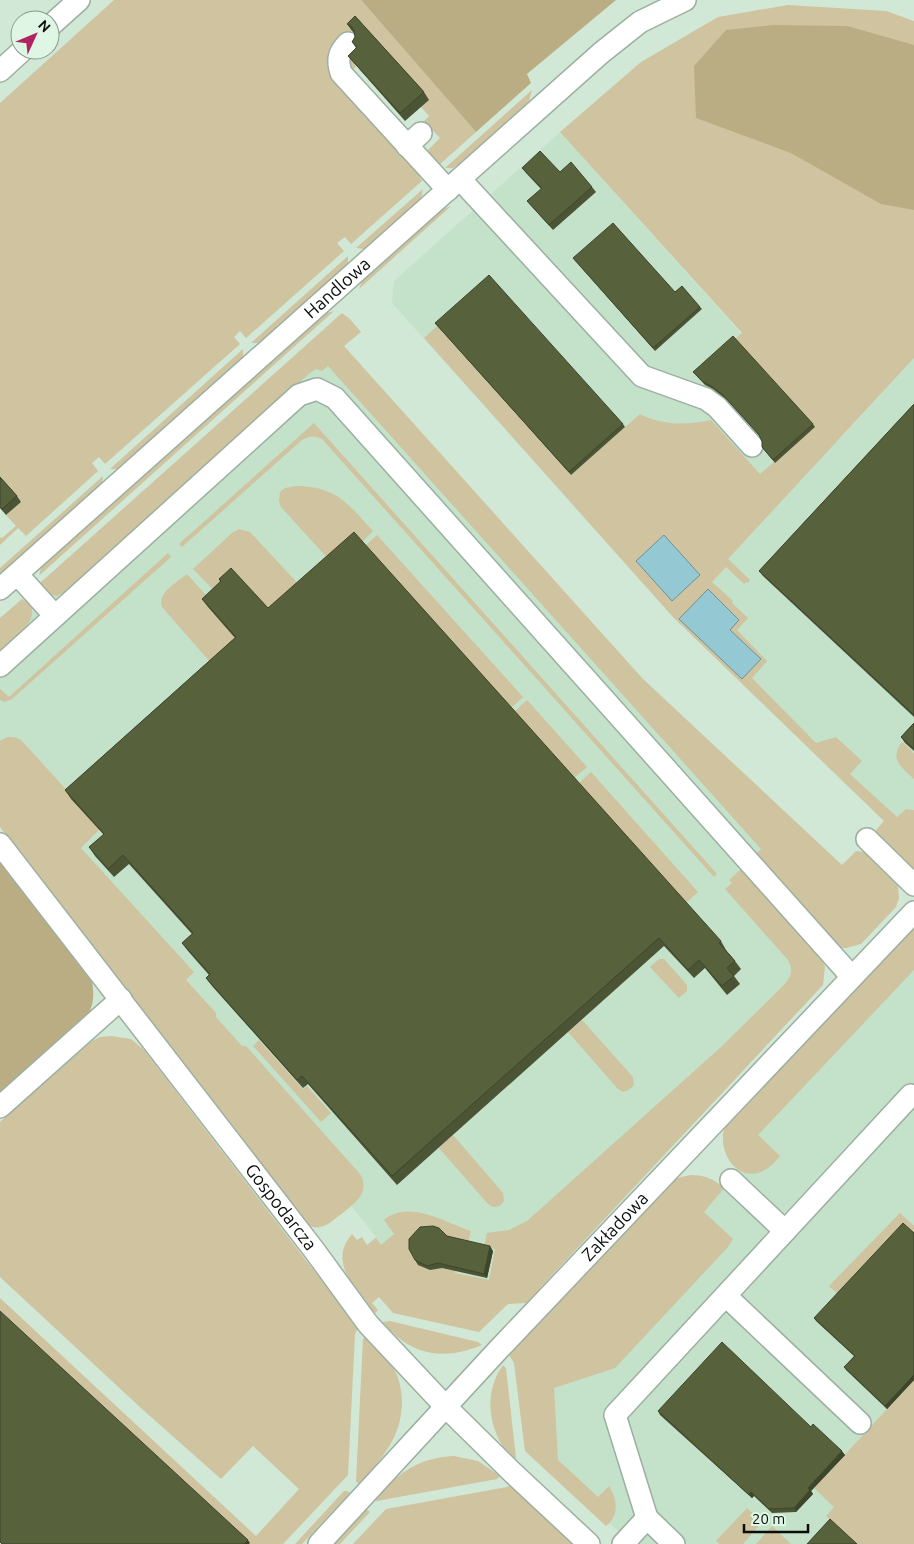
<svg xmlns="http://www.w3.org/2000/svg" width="914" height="1544" viewBox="0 0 914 1544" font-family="Ubuntu,sans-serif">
	<rect width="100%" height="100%" fill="#d2e8d7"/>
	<!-- built -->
	<g fill="#c4e1ca">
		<path d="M 560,132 L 838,441 L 914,358 L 914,850 L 673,617 L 392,303 L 394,281 Z"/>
		<path d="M 322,345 L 643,679 L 865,887 L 865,912 L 495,1306 L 349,1246 L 362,1237 L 367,1245 L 376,1237 L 349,1203 L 0,792 L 0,632 Z"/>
		<path d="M 914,953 L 914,1544 L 632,1544 L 546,1465 L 542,1351 L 698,1183 L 724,1188 L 741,1171 L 734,1145 Z"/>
	</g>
	<!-- green -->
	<g fill="#cfc3a0">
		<path d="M 114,0 L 361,0 L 476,132 L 438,166 L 424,154 L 440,138 L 424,121 L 429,116 L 421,107 L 354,63 L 356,67 L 349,72 L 349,54 L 372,34 L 361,22 L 333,48 L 337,83 L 417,172 L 422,181 L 351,244 L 345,237 L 337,243 L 344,251 L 246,338 L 240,331 L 234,337 L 240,344 L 105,464 L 99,457 L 92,463 L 98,471 L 26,536 L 18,528 L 0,545 L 0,537 L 2,538 L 16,526 L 6,515 L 21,502 L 0,479 L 0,103 Z"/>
		<path d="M 788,5 L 886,11 L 914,21 L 914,358 L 728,559 L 750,580 L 748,583 L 746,582 L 744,584 L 726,567 L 712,582 L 733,601 L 732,603 L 748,618 L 737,630 L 767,661 L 752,678 L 816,743 L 836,737 L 862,761 L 850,774 L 897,817 L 906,809 L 914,810 L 914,871 L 876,836 L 876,830 L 884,821 L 673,617 L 424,338 L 437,326 L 571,475 L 640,414 C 663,426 687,425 711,420 L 760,474 L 814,428 L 735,339 L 742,333 L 560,132 L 641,62 L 718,17 Z"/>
		<path d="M 532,90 L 529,101 L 525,105 L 459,164 L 453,168 L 445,168 Z"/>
		<path d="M 423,189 L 421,198 L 418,201 L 364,249 L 356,248 Z"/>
		<path d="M 451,206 L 359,289 L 363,279 L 438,211 Z"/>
		<path d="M 348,256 L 348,264 L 259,343 L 251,343 Z"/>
		<path d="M 334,311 L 41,574 L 39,575 L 42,565 L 323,314 Z"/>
		<path d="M 342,313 L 350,319 L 361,332 L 344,346 L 643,679 L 842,865 L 856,851 L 864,852 L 898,886 L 899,898 L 896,907 L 861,944 L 846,948 L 840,948 L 833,943 L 755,855 L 761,849 L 328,366 L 322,371 L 316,369 L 310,373 L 65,592 L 57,596 L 50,595 L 41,586 L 40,583 Z"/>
		<path d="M 243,349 L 243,358 L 119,469 L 110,469 Z"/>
		<path d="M 314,423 L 717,874 L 714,877 L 322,439 C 315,435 309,436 302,440 L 182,547 L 179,544 Z"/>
		<path d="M 103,476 L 102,484 L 0,575 L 0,568 Z"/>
		<path d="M 296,486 C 336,486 348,504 373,531 L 362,542 L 333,564 L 281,507 L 279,501 L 280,492 L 285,488 Z"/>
		<path d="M 239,529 L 250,532 L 302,588 L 251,628 L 193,569 L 232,533 Z"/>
		<path d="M 377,535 L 523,697 L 510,709 L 365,546 Z"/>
		<path d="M 168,553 L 171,557 L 12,699 L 5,702 L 0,700 L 0,689 L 9,697 Z"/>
		<path d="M 187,574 L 240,633 L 240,638 L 211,663 L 162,607 C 157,593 177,582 187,574 Z"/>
		<path d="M 22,599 C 50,615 13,638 0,650 L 0,618 Z"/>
		<path d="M 527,700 L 587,767 L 573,779 L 514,712 Z"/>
		<path d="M 7,737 L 14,737 L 21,740 L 73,797 L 99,830 L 81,848 L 194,972 L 186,980 L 216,1013 L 216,1017 L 242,1046 L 246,1046 L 360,1174 C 371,1193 354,1204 340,1215 C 334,1219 328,1226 320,1227 C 314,1229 307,1225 303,1220 L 0,827 L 0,741 Z"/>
		<path d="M 902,742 L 914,753 L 914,779 C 901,767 889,759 902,742 Z"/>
		<path d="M 591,772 L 698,892 L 685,904 L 578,784 Z"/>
		<path d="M 741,869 L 823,961 L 825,967 L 823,985 L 526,1303 L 508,1304 L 479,1332 L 393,1313 L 379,1297 L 372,1303 L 378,1310 L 375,1313 C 357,1290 327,1263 352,1234 L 357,1240 L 362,1237 L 367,1245 L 376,1238 L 381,1245 L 394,1234 L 384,1220 C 410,1199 445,1223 471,1231 L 468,1243 L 462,1241 L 455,1273 L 489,1280 L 495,1249 L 484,1247 L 487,1233 L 509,1230 L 527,1221 L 721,1047 L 785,984 C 792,975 793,970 788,960 L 725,889 L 732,883 L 729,880 Z"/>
		<path d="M 914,928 L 914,970 L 758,1135 L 780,1156 C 748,1198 712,1157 726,1122 L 903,934 Z"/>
		<path d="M 659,959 L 664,959 L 687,985 L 687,991 L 679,998 L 650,967 Z"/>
		<path d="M 582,1020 L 633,1077 L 634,1085 L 629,1090 L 623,1092 L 618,1089 L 568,1032 Z"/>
		<path d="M 111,1036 L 131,1039 L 144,1050 L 358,1328 L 355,1334 L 348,1475 L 283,1544 L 249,1544 L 250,1543 L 0,1312 L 0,1298 L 256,1536 L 299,1489 L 253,1446 L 221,1479 L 142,1409 L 0,1277 L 0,1122 L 92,1041 L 100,1037 Z"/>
		<path d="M 259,1040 L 303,1089 L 307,1086 L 331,1113 L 321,1122 L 253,1046 Z"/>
		<path d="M 453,1135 L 503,1193 L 504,1201 L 500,1206 L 493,1207 L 488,1204 L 439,1148 Z"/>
		<path d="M 691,1175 C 705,1175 714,1179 724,1188 L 704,1212 L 733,1239 L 728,1247 L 615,1368 L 554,1388 L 558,1460 L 598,1497 L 609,1486 C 618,1500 619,1516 606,1526 L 525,1451 L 514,1363 L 509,1355 L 673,1180 L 681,1177 Z"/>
		<path d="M 900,1213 L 914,1226 L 914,1234 L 840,1296 L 829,1286 Z"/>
		<path d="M 390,1321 L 478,1342 L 482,1345 C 444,1361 410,1356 383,1322 Z"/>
		<path d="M 365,1337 C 375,1348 389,1359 396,1373 C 400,1382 402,1393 402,1403 C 401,1439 381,1459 359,1484 L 356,1481 L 363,1339 Z"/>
		<path d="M 503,1365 L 506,1368 L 516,1458 L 513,1461 C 490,1434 481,1396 503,1365 Z"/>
		<path d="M 914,1380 L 914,1544 L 855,1544 L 826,1516 L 834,1507 L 814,1488 Z"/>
		<path d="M 454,1456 L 478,1461 L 500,1476 L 497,1479 L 377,1501 L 374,1499 C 400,1473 416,1458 454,1456 Z"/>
		<path d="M 510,1485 L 574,1544 L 353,1544 L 386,1509 L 507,1487 Z"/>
		<path d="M 344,1491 L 348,1491 L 350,1493 L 302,1544 L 295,1544 Z"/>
		<path d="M 365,1508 L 370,1512 L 340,1544 L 332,1544 Z"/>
		<path d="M 747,1508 L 762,1522 L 743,1544 L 719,1544 L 716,1541 Z"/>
		<path d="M 772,1526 L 791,1544 L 756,1544 Z"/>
	</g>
	<!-- forest -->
	<g fill="#baad84">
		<path d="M 361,0 L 616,0 L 527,74 L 531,83 L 476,132 Z"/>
		<path d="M 774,25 L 847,26 L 914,45 L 914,210 L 881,204 L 791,153 L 696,118 L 694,66 L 726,30 Z"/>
		<path d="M 0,862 L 92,982 C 95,999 93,1008 83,1022 L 0,1096 Z"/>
	</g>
	<!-- water -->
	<g fill="#94c9d4" stroke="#6a9197">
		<path d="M 664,535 L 700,575 L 672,601 L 636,561 Z"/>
		<path d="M 708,589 L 739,620 L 730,630 L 761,659 L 742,679 L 679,619 Z"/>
	</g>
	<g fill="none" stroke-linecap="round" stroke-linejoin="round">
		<defs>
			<g id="minor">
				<path d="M 50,26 L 79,0"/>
				<path d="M 348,43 C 338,53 337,60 341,73 L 448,190"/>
				<path d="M 0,71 L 23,50"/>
				<path d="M 407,146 L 421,133"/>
				<path d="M 460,179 L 642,376 L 706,399 L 717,407 L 752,446"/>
				<path d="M 17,574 L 55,616"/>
				<path id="s1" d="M 0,589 L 601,53 L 640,22 L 685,0"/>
				<path d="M 0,666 L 299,395 L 317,389 L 335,398 L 852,977"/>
				<path d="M 867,839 L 914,885"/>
				<path id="s2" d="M 0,844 L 314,1250 L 368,1324 L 446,1407 L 513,1473 L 589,1544"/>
				<path d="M 0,1107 L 121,999"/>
				<path d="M 731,1180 L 785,1231"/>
				<path d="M 726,1296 L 860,1423"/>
				<path d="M 647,1518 L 615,1415 L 911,1095 L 914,1097"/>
				<path id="s3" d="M 319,1544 L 498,1350 L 914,912"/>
				<path d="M 623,1544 L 647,1518 L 674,1544"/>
			</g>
		</defs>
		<!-- minor casing -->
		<use href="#minor" stroke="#9bb0a0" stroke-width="24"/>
		<!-- minor -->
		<use href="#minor" stroke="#fff" stroke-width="21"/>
	</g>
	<!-- wall -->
	<g fill="#4b5434">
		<path d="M 355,16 L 424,92 L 429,100 L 405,121 L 354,63 L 348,56 L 356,48 L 352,42 L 355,37 L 354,33 L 352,31 L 347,24 Z"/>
		<path d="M 522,168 L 560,172 L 592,187 L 596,192 L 553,230 L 527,201 L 541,189 L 526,173 Z"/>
		<path d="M 573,258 L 675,292 L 700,307 L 702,309 L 655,351 Z"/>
		<path d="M 435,323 L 623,424 L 625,427 L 571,475 Z"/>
		<path d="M 693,372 L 813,424 L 815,427 L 775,463 L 762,447 L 762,441 L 760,436 L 726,399 L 713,389 L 705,385 Z"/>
		<path d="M 914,404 L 914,717 L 763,576 L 759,571 Z"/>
		<path d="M 0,477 L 17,496 L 21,502 L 6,515 L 0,508 Z"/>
		<path d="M 219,579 L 268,608 L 721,941 L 726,950 L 735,961 L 741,969 L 734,976 L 740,984 L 727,995 L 705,968 L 694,978 L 664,946 L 397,1185 L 308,1084 L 303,1088 L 212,986 L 206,978 L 209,975 L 188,951 L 182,943 L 192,934 L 129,864 L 114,877 L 95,856 L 89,847 L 104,835 L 71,799 L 65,790 L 235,638 L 208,607 L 202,599 L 220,582 Z"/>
		<path d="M 914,723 L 914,751 L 905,743 L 901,737 Z"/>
		<path d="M 914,1233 L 914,1380 L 887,1409 L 846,1370 L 844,1367 L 854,1356 L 816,1321 L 814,1318 Z"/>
		<path d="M 447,1236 L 493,1251 L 487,1278 L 442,1268 L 430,1270 L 418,1265 L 415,1260 Z"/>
		<path d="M 658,1411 L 811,1427 L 845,1455 L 811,1491 L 813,1494 L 796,1512 L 772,1513 L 754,1496 L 752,1498 L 660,1415 Z"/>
	</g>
	<!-- shaded-wall -->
	<g fill="#3d452b">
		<path d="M 490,1246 L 493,1251 L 487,1278 L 484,1274 Z"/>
		<path d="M 914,1375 L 914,1380 L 887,1409 L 885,1406 Z"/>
		<path d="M 842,1451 L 845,1455 L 811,1491 L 813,1494 L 796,1512 L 794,1508 L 808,1488 Z"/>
		<path d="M 751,1492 L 754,1496 L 752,1498 L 749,1495 Z"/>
		<path d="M 248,1540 L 250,1543 L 249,1544 L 244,1544 Z"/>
	</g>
	<!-- building -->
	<g fill="#57623d" stroke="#3d452b">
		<path d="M 355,16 L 424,92 L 400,113 L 348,56 L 357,47 L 352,42 L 355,37 L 354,31 L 351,26 L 347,24 Z"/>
		<path d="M 540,151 L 560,172 L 571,162 L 592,187 L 549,225 L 527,201 L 542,188 L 522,168 Z"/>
		<path d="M 613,223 L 675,292 L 682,286 L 700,307 L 653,348 L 573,258 Z"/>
		<path d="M 489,275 L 623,424 L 569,472 L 435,323 Z"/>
		<path d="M 733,336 L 813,424 L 773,460 L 762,447 L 762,441 L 759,435 L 724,396 L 711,386 L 703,382 L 693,372 Z"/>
		<path d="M 914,404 L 914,715 L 759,571 Z"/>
		<path d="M 0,477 L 17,496 L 2,509 L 0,507 Z"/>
		<path d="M 354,532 L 721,941 L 719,943 L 735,961 L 727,968 L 734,976 L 722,986 L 699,960 L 688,970 L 659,938 L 392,1176 L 302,1076 L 297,1080 L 206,978 L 210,974 L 182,943 L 193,933 L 123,855 L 108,869 L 89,847 L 104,834 L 65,790 L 236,637 L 202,599 L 221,581 L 219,579 L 231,568 L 268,608 Z"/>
		<path d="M 914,723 L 914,749 L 901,737 Z"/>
		<path d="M 903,1223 L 914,1233 L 914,1375 L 885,1406 L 844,1367 L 855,1356 L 814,1318 Z"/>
		<path d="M 433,1226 L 439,1228 L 447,1236 L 490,1246 L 484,1274 L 438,1263 L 427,1266 L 415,1260 L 409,1249 L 409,1239 L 420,1227 Z"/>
		<path d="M 0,1311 L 248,1540 L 244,1544 L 2,1544 L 0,1542 Z"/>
		<path d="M 722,1342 L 811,1427 L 813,1424 L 842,1451 L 808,1488 L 810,1490 L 794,1508 L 769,1509 L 751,1492 L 749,1495 L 658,1411 Z"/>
		<path d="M 830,1519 L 857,1544 L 807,1544 Z"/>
	</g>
	<g text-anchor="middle" stroke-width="5" stroke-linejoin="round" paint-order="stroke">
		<!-- street labels -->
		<g font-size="18" fill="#080f0a" stroke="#dff6e4">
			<text dy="6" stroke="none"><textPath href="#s1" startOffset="452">Handlowa</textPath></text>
			<text dy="6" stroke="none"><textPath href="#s2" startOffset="459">Gospodarcza</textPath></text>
			<text dy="6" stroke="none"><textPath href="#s3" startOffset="434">Zakładowa</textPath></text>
		</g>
	</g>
	<!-- north arrow -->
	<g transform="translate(35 35) rotate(46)"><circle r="24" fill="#dff6e4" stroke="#899a8d"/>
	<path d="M0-4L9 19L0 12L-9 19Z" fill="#b02460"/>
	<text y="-8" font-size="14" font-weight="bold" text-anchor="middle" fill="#080f0a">N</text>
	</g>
	<!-- scale -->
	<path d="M744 1524v8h64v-8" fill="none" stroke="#080f0a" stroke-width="2.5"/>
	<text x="752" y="1524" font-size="15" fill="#080f0a" stroke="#dff6e4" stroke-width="4" paint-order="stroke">20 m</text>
</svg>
